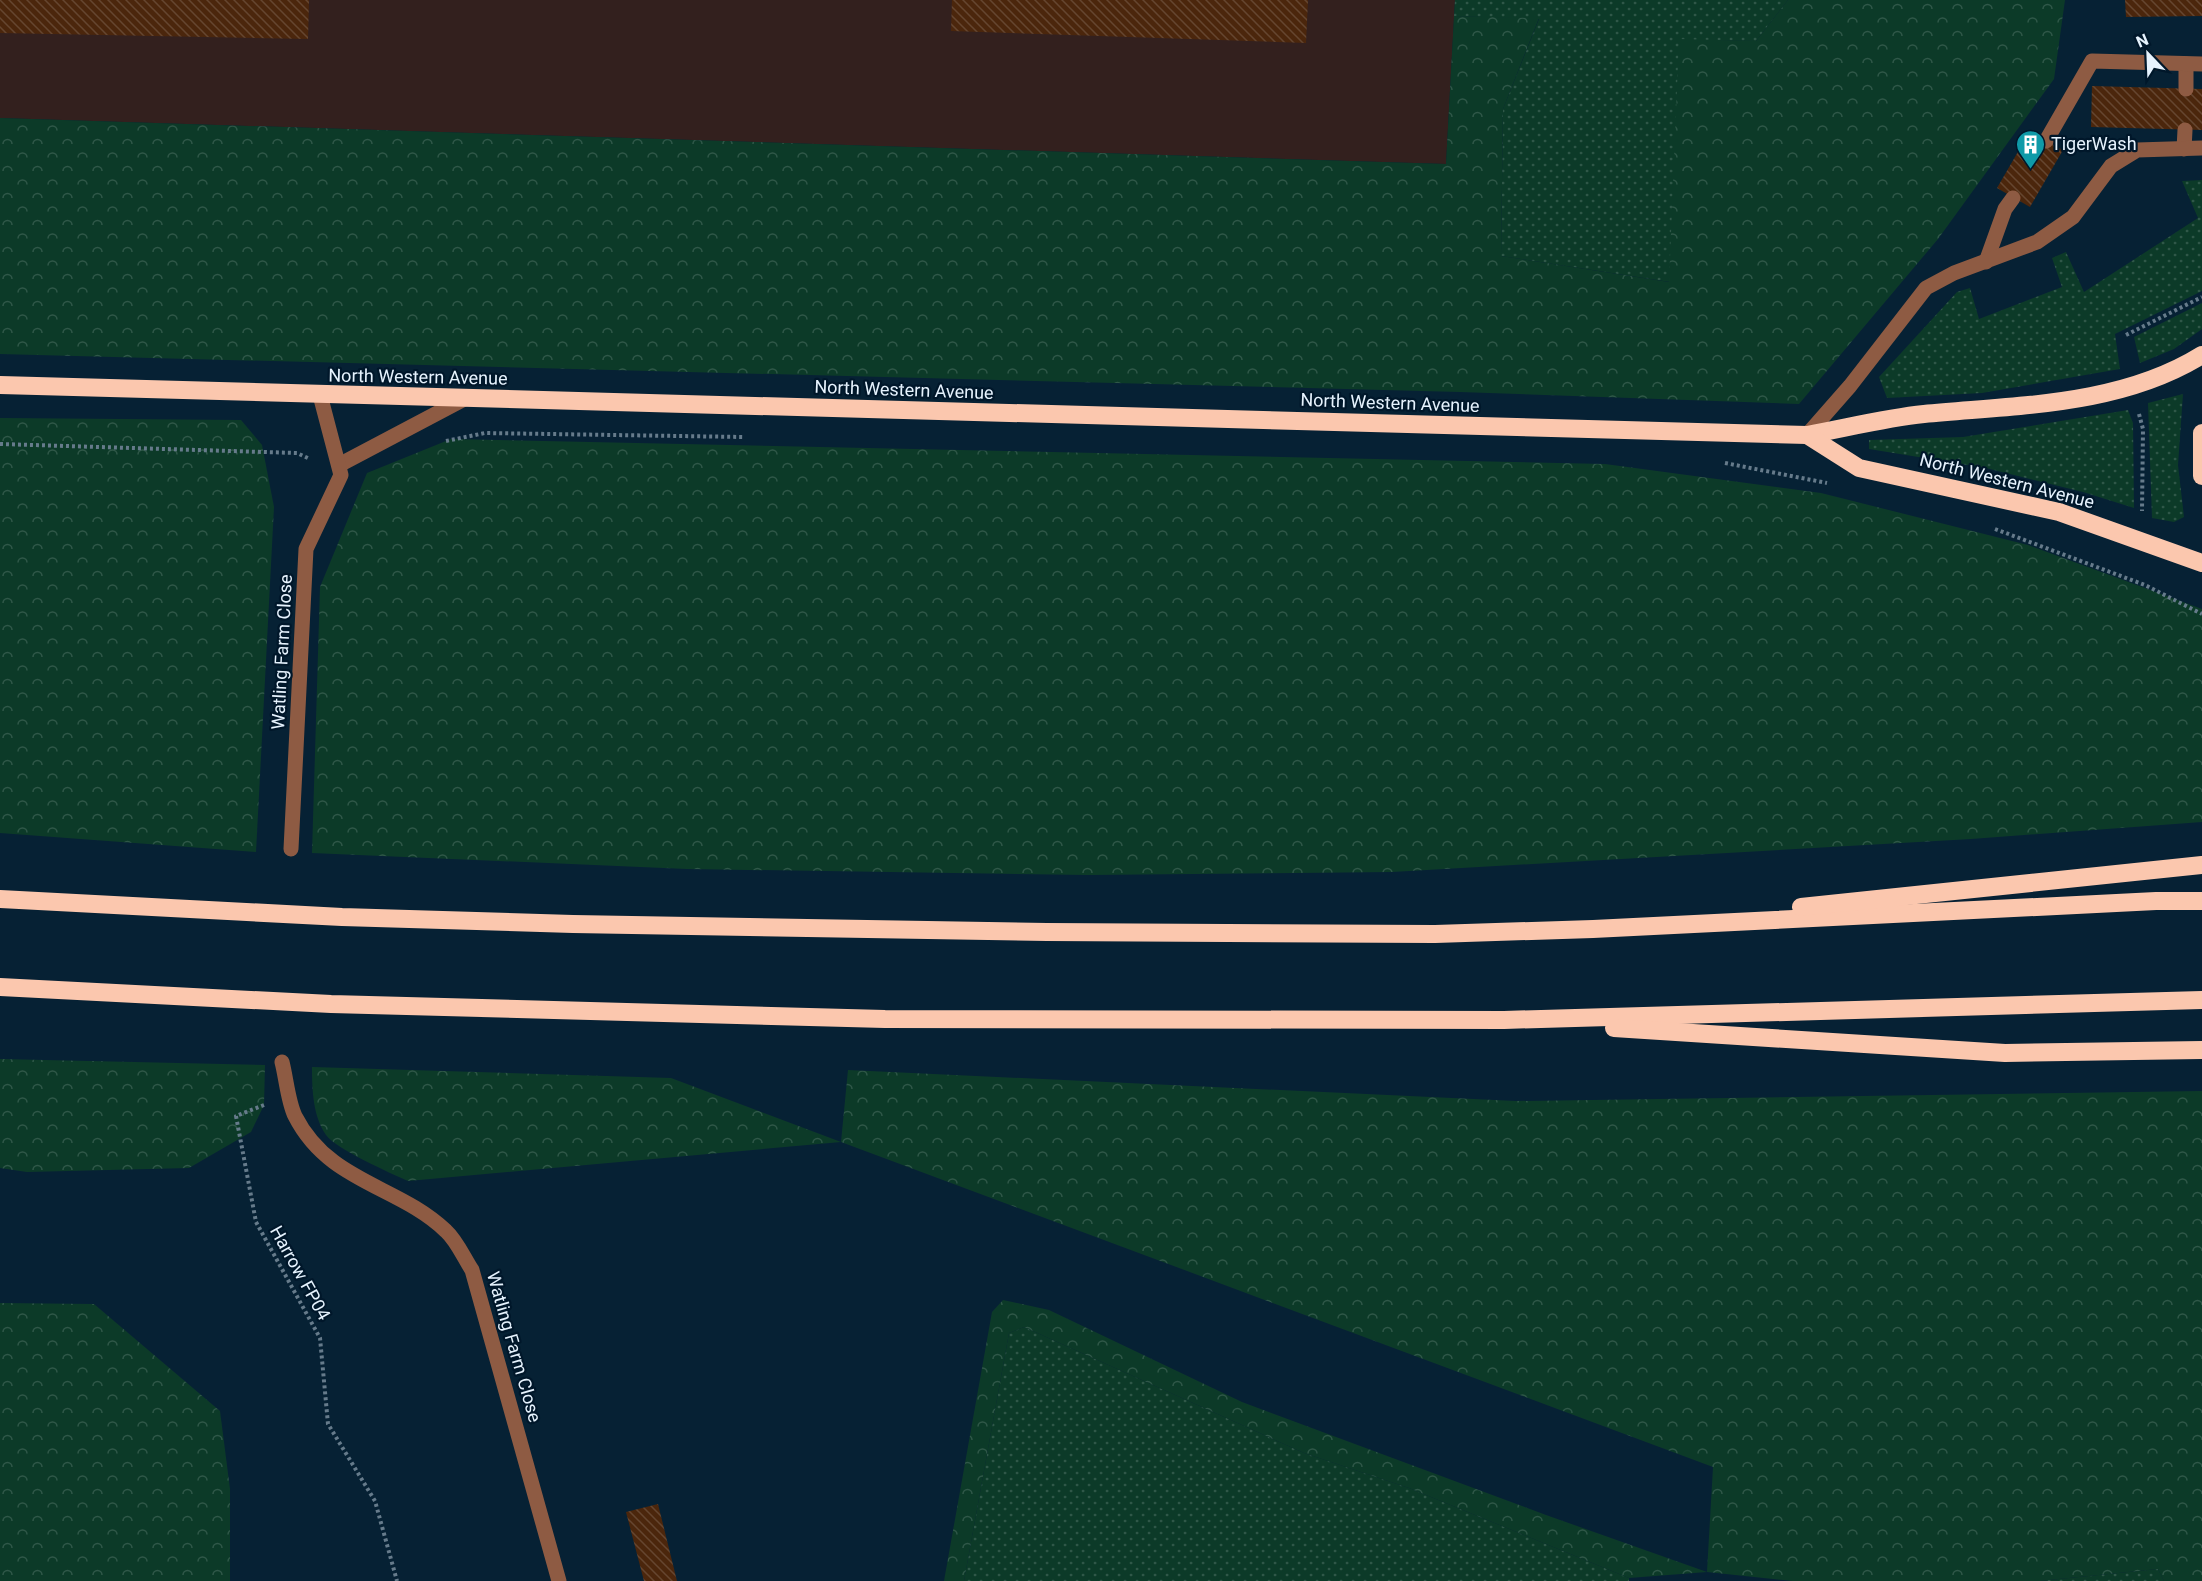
<svg xmlns="http://www.w3.org/2000/svg" width="2202" height="1581" viewBox="0 0 2202 1581" font-family="Roboto,sans-serif">
	<defs>
		<pattern id="grass-dots" width="8" height="8" patternUnits="userSpaceOnUse" patternTransform="scale(1.5)"><rect width="8" height="8" fill="#0c3a28"/><path d="M2 2h.1M6 6h.1" fill="none" stroke="#2f5748" stroke-width="1.8" stroke-linecap="round"/></pattern>
		<pattern id="forest-crowns" width="20" height="18" patternUnits="userSpaceOnUse" patternTransform="scale(1.5)"><rect width="20" height="18" fill="#0c3a28"/><path d="M2 6a3 3 0 1 1 6 0M12 15a3 3 0 1 1 6 0" fill="none" stroke="#2f5748"/></pattern>
		<pattern id="building-back-hatch" width="6" height="6" patternUnits="userSpaceOnUse" patternTransform="scale(1.5)"><rect width="6" height="6" fill="#4b260c"/><path d="M-1 5l2 2M0 0l6 6M5-1l2 2" fill="none" stroke="#654630"/></pattern>
	</defs>
	<rect width="100%" height="100%" fill="#062134"/>
	<!-- commercial -->
	<path fill="#33201e" d="M 0,0 L 1455,0 L 1446,164 L 0,118 Z"/>
	<!-- grass -->
	<g fill="url(#grass-dots)">
		<path d="M 1455,0 L 1788,0 L 1756,41 L 1680,40 L 1670,282 L 1501,256 L 1503,109 L 1539,19 L 1454,16 Z"/>
		<path d="M 2202,180 L 2202,291 L 2115,334 L 2120,369 L 1982,393 L 1887,398 L 1879,377 L 1957,292 L 1970,288 L 1979,319 L 2062,287 L 2052,258 L 2066,252 L 2084,292 L 2198,218 L 2182,181 Z"/>
		<path d="M 2202,303 L 2202,329 L 2174,349 L 2140,363 L 2134,337 Z"/>
		<path d="M 2183,394 L 2178,465 L 2184,517 L 2174,522 L 2152,518 L 2148,403 Z"/>
		<path d="M 2128,410 L 2133,423 L 2134,508 L 2083,492 L 1986,468 L 1869,449 L 1869,440 L 1963,437 Z"/>
		<path d="M 1024,1327 L 1304,1453 L 1409,1488 L 1629,1578 L 1629,1581 L 964,1581 L 1009,1333 Z"/>
		<path d="M 2158,1569 L 2164,1581 L 2039,1581 Z"/>
	</g>
	<!-- forest -->
	<g fill="url(#forest-crowns)">
		<path d="M 1788,0 L 2065,0 L 2054,79 L 1938,239 L 1799,404 L 1460,392 L 0,354 L 0,118 L 1446,164 L 1454,16 L 1539,18 L 1503,109 L 1501,256 L 1669,282 L 1679,39 L 1756,41 Z"/>
		<path d="M 0,418 L 241,420 L 262,445 L 274,507 L 256,852 L 0,833 Z"/>
		<path d="M 451,439 L 1605,464 L 1821,493 L 2028,545 L 2202,609 L 2202,822 L 1971,839 L 1392,872 L 1088,875 L 687,869 L 312,853 L 320,587 L 367,473 Z"/>
		<path d="M 0,1059 L 265,1065 L 264,1105 L 251,1132 L 189,1168 L 27,1172 L 0,1168 Z"/>
		<path d="M 312,1067 L 671,1078 L 841,1142 L 848,1070 L 1516,1101 L 2202,1091 L 2202,1581 L 2164,1581 L 2158,1569 L 2039,1581 L 1793,1581 L 1707,1572 L 1629,1578 L 1409,1488 L 1304,1453 L 1024,1327 L 1009,1333 L 964,1581 L 944,1581 L 992,1312 L 1003,1300 L 1049,1310 L 1242,1402 L 1546,1515 L 1707,1572 L 1713,1467 L 841,1142 L 408,1181 C 390,1173 336,1149 326,1135 C 313,1116 312,1090 312,1067 Z"/>
		<path d="M 0,1303 L 94,1304 L 220,1411 L 230,1489 L 230,1581 L 0,1581 Z"/>
	</g>
	<!-- building -->
	<g fill="url(#building-back-hatch)">
		<path d="M 0,0 L 309,0 L 308,39 L 0,33 Z"/>
		<path d="M 952,0 L 1308,0 L 1306,43 L 951,31 Z"/>
		<path d="M 2125,0 L 2202,0 L 2202,16 L 2126,17 Z"/>
		<path d="M 2092,86 L 2202,89 L 2202,130 L 2091,127 Z"/>
		<path d="M 2030,131 L 2063,150 L 2030,207 L 1997,188 Z"/>
		<path d="M 658,1504 L 677,1581 L 644,1581 L 626,1512 Z"/>
	</g>
	<g fill="none" stroke-linecap="round" stroke-linejoin="round">
		<!-- path -->
		<g stroke="#667b8b" stroke-width="4" stroke-dasharray="3 3" stroke-linecap="butt">
			<path d="M 2126,335 L 2202,297"/>
			<path d="M 2139,414 L 2143,429 L 2142,511"/>
			<path d="M 446,441 L 485,433 L 743,437"/>
			<path d="M 0,444 L 297,453 L 310,459"/>
			<path d="M 1725,463 L 1827,483"/>
			<path d="M 1995,529 L 2145,585 L 2202,614"/>
			<path d="M 264,1105 L 236,1116 L 256,1222 L 320,1338 L 328,1424 L 375,1501 L 397,1581"/>
		</g>
		<!-- lane -->
		<g stroke="#8e5b43" stroke-width="15">
			<path d="M 2186,89 L 2186,64"/>
			<path d="M 2046,141 L 2092,61 L 2202,64"/>
			<path d="M 2184,149 L 2185,130"/>
			<path d="M 1986,262 L 2005,209 L 2013,198"/>
			<path d="M 1807,435 L 1850,386 L 1926,288 L 1954,273 L 2037,242 L 2073,217 L 2111,166 L 2137,150 L 2202,148"/>
			<path d="M 339,465 L 464,399"/>
			<path d="M 291,849 L 306,549 L 341,475 L 320,395"/>
			<path d="M 282,1062 C 286,1077 288,1102 295,1116 C 329,1183 398,1185 446,1231 C 457,1241 464,1258 472,1270 L 559,1581"/>
		</g>
		<!-- highway -->
		<g stroke="#fbc7ae" stroke-width="18">
			<path d="M 0,385 L 1807,435 C 1846,428 1885,418 1924,414 C 2017,405 2120,406 2202,355"/>
			<path d="M 2202,433 L 2202,476"/>
			<path d="M 1807,435 L 1859,468 L 2059,512 L 2202,563"/>
			<path d="M 0,899 L 342,917 L 573,924 L 1047,932 L 1435,934 L 1593,929 L 2156,901 L 2202,901"/>
			<path d="M 1801,907 L 2202,865"/>
			<path d="M 0,987 L 331,1004 L 885,1019 L 1504,1020 L 2202,1000"/>
			<path d="M 1614,1028 L 2005,1053 L 2202,1050"/>
		</g>
	</g>
	<!-- icons -->
	<defs>
		<symbol id="building-pin" viewBox="-11 -11 22 30"><path d="M0 17L-7.5 6A9.5 9.5 0 1 1 7.5 6Z" fill="#0f9aa8" stroke="#00172a"/><path d="M-4-6H4V6H1V3H-1V6H-4ZM-2.5-4.3h1.7v1.8h-1.7ZM.8-4.3h1.7v1.8H.8ZM-2.5-1h1.7V.8h-1.7ZM.8-1h1.7V.8H.8Z" fill="#fff"/></symbol>
	</defs>
	<g fill-rule="evenodd">
		<use href="#building-pin" x="2014" y="128" width="33" height="45"/>
	</g>
	<g text-anchor="middle" stroke-width="4.5" stroke-linejoin="round" paint-order="stroke">
		<!-- poi labels -->
		<g font-size="18" fill="#e6f3fe" stroke="#00172a" text-anchor="start">
			<text x="2051" y="150">TigerWash</text>
		</g>
		<!-- street labels -->
		<g font-size="18" fill="#e6f3fe" stroke="#00172a">
			<text transform="translate(418 377) rotate(1)" y="6">North Western Avenue</text>
			<text transform="translate(904 390) rotate(2)" y="6">North Western Avenue</text>
			<text transform="translate(1390 403) rotate(2)" y="6">North Western Avenue</text>
			<text transform="translate(2007 481) rotate(14)" y="6">North Western Avenue</text>
			<text transform="translate(282 652) rotate(-87)" y="6">Watling Farm Close</text>
			<text transform="translate(300 1273) rotate(61)" y="6">Harrow FP04</text>
			<text transform="translate(514 1347) rotate(74)" y="6">Watling Farm Close</text>
		</g>
	</g>
	<!-- north arrow -->
	<g transform="translate(2148 54) rotate(337)" stroke="#00172a" stroke-width="4.5" paint-order="stroke">
	<path d="M0-4.5L10 22L0 15L-10 22Z" fill="#e6f3fe"/>
	<text y="-9" font-size="16" font-weight="bold" text-anchor="middle" fill="#e6f3fe">N</text>
	</g>
</svg>
